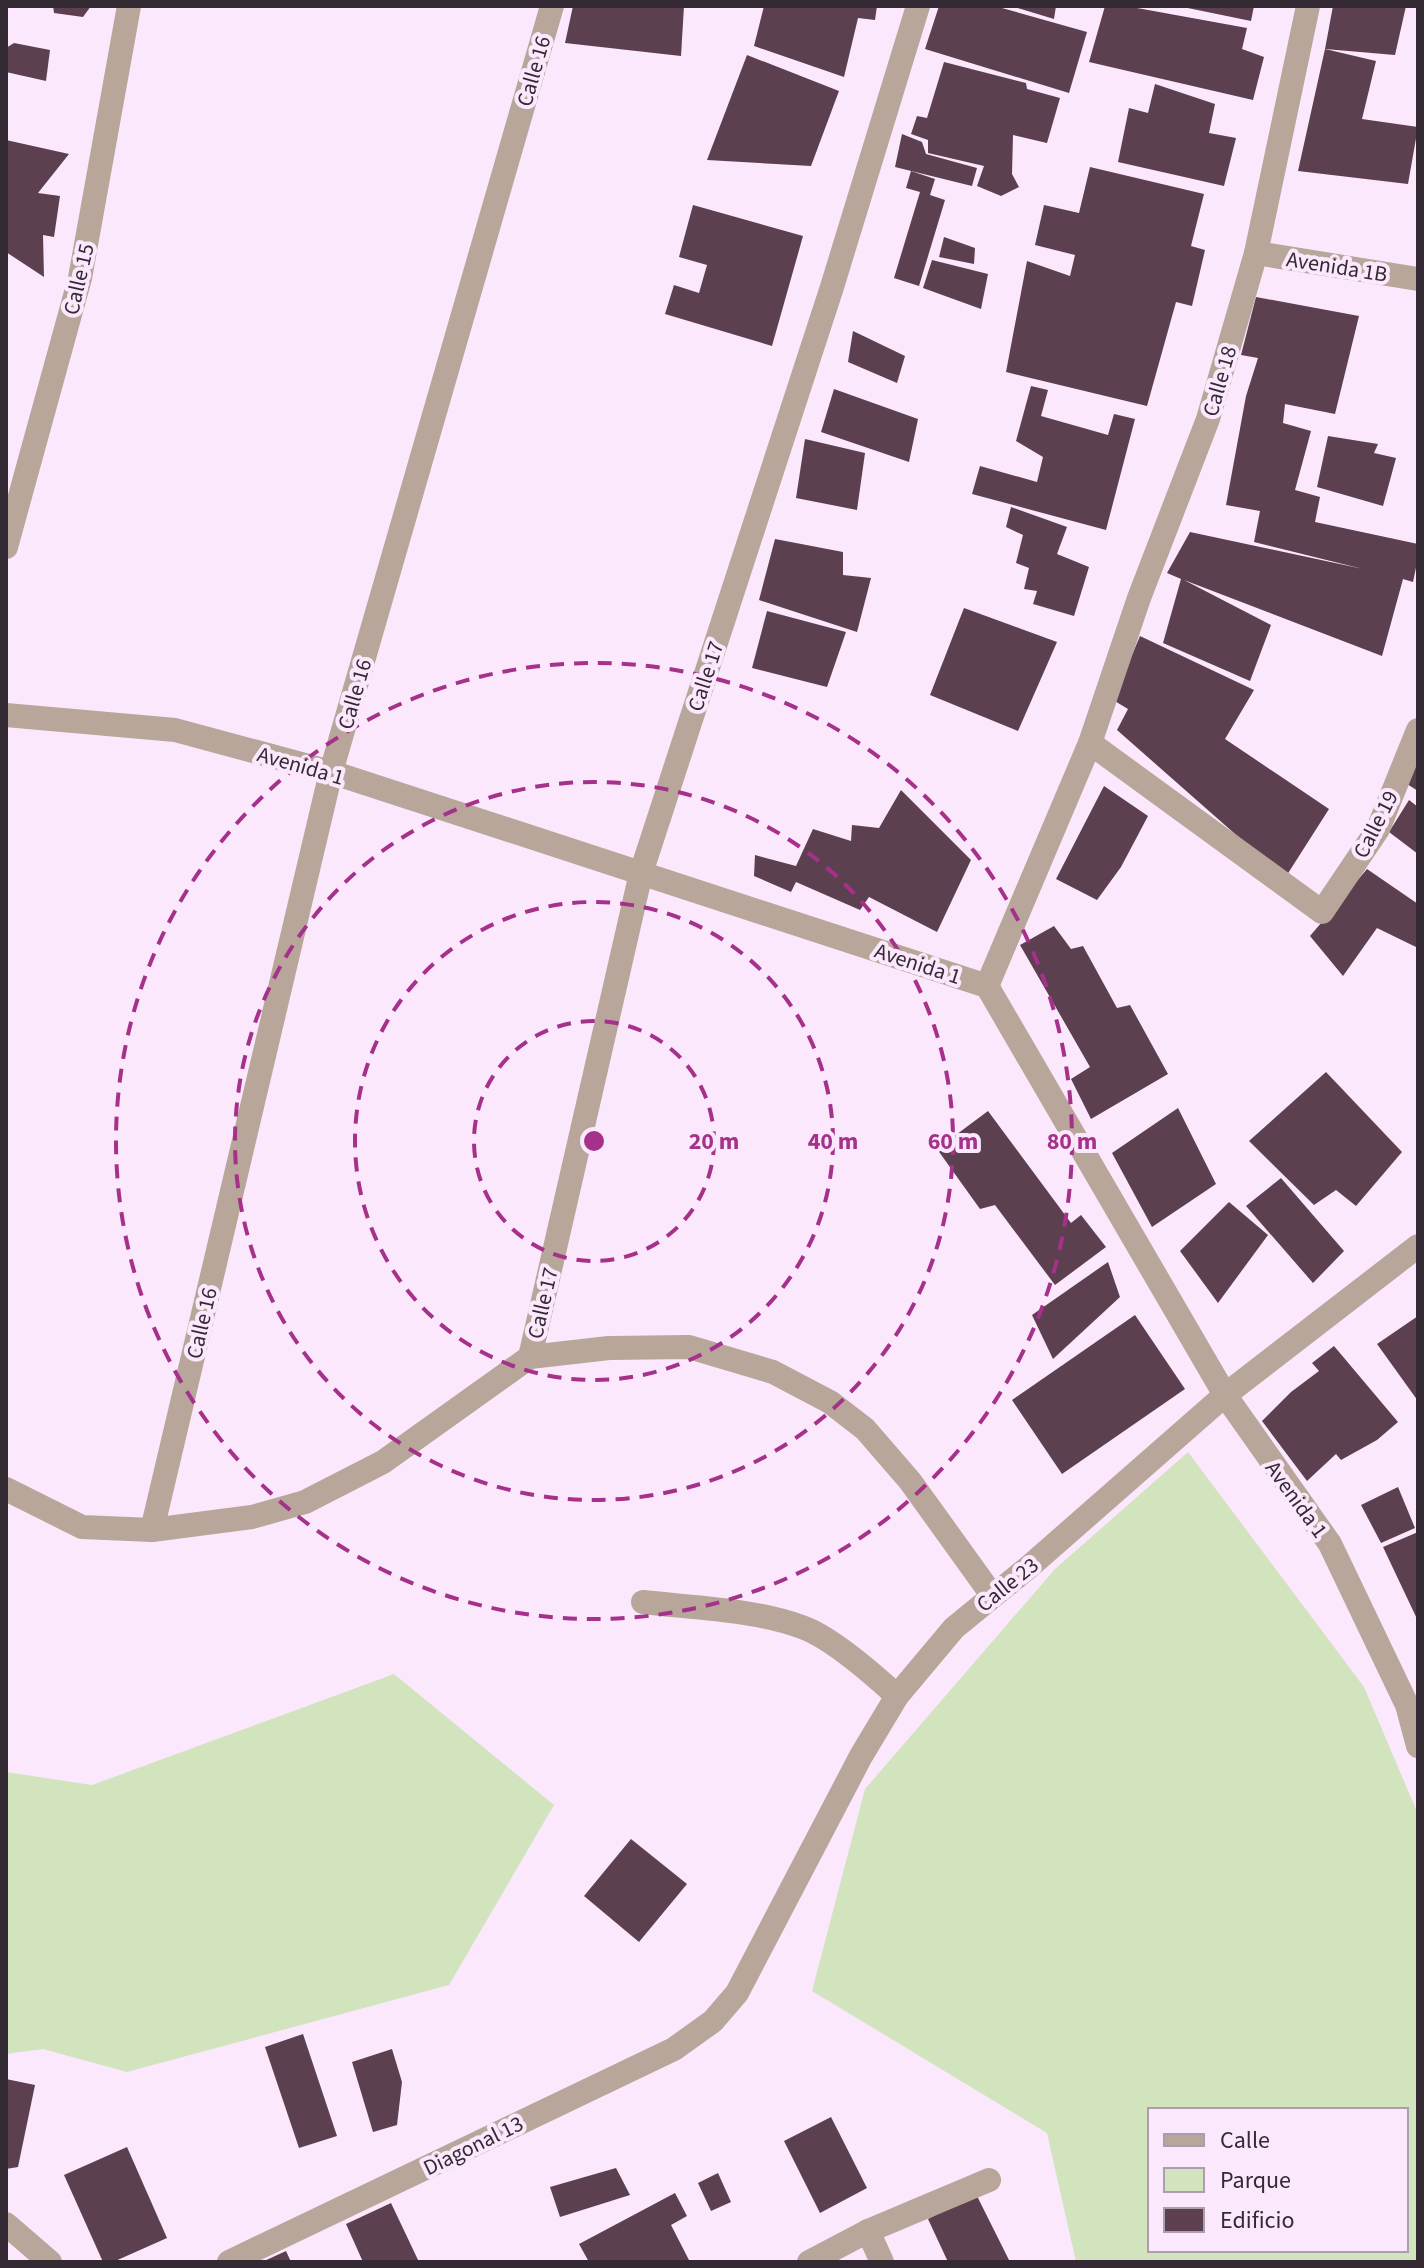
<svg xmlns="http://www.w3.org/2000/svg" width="1424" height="2268" viewBox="0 0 1424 2268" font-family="'Source Sans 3',sans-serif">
	<rect width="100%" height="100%" fill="#fce8fd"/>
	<!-- green -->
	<g fill="#d1e4be" fill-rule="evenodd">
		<path d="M 1188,1452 L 1364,1687 L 1418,1814 L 1418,2262 L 1076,2262 L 1047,2133 L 812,1991 L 865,1789 L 1055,1569 ZM 1150,2110 L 1406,2110 L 1406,2250 L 1150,2250 Z"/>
		<path d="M 394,1674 L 554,1805 L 449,1985 L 127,2072 L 43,2049 L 6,2054 L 6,1772 L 92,1785 Z"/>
	</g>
	<!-- building -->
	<g fill="#5c404f">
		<path d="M 53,6 L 91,6 L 83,17 L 54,13 Z"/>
		<path d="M 573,6 L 684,6 L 681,56 L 565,43 Z"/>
		<path d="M 764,6 L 877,6 L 875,20 L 858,18 L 844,77 L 754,46 Z"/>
		<path d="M 939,6 L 995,6 L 1087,32 L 1069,93 L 925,49 Z"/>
		<path d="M 1011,6 L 1056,6 L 1054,19 Z"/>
		<path d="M 1105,6 L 1126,6 L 1247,28 L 1242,49 L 1264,57 L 1253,100 L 1089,62 Z"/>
		<path d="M 1178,6 L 1254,6 L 1251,21 Z"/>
		<path d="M 1333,6 L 1406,6 L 1395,55 L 1325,49 Z"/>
		<path d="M 14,43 L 50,50 L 46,81 L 6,72 L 6,48 Z"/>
		<path d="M 1325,49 L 1376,61 L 1362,119 L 1418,127 L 1408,184 L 1298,171 Z"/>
		<path d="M 747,55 L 839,91 L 811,166 L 707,160 Z"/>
		<path d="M 944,62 L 1026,83 L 1027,89 L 1060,98 L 1047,143 L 1013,135 L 1012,174 L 1019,187 L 1001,196 L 977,186 L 984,166 L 928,153 L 928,140 L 911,134 L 917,116 L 927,118 Z"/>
		<path d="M 1155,84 L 1215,104 L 1209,133 L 1236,138 L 1224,186 L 1118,162 L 1129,108 L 1148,113 Z"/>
		<path d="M 902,134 L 922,142 L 926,154 L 977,168 L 972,186 L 895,167 Z"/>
		<path d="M 6,140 L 69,154 L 38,193 L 60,196 L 54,237 L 43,235 L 44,277 L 6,252 Z"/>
		<path d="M 1090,167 L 1204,194 L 1191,246 L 1205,250 L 1192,306 L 1176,302 L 1147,406 L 1006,372 L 1027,261 L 1070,276 L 1075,255 L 1035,245 L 1044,205 L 1079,213 Z"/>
		<path d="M 911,171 L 935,179 L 930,195 L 945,200 L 919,286 L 894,278 L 920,192 L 906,188 Z"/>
		<path d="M 693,205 L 803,236 L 772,346 L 665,314 L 674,285 L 699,293 L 707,265 L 679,257 Z"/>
		<path d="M 944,237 L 975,248 L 974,264 L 939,257 Z"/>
		<path d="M 932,260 L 988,274 L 981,309 L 923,288 Z"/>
		<path d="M 1256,297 L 1359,316 L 1335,414 L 1285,404 L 1283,423 L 1311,431 L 1295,490 L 1320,497 L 1315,522 L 1418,544 L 1418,558 L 1413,582 L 1403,579 L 1382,656 L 1184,580 L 1271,625 L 1250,681 L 1163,643 L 1181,579 L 1167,573 L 1190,532 L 1363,569 L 1254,542 L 1260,511 L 1226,505 L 1246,396 L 1258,358 L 1241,355 Z"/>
		<path d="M 853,331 L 905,356 L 897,383 L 848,362 Z"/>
		<path d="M 1031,386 L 1048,390 L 1041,416 L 1108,435 L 1114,414 L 1135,419 L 1106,530 L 972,494 L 980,466 L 1037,482 L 1043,457 L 1016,441 Z"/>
		<path d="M 834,389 L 918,419 L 909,462 L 821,432 Z"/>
		<path d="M 1328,436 L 1378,444 L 1374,453 L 1396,458 L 1383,506 L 1317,487 Z"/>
		<path d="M 805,439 L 865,453 L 857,510 L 796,498 Z"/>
		<path d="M 1011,507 L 1067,527 L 1057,554 L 1089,567 L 1074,616 L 1033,604 L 1037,591 L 1024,589 L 1029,568 L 1016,563 L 1023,535 L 1006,527 Z"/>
		<path d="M 775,539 L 843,552 L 843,575 L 871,578 L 857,632 L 759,600 Z"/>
		<path d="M 964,608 L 1057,642 L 1018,731 L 930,695 Z"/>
		<path d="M 767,611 L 846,632 L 827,687 L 752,668 Z"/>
		<path d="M 1140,636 L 1254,690 L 1225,739 L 1329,809 L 1285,878 L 1117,730 L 1128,709 L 1113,700 Z"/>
		<path d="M 1418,754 L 1418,791 L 1407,784 Z"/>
		<path d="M 1104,786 L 1148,816 L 1121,867 L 1097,900 L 1056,879 Z"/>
		<path d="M 901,790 L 971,860 L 937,932 L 869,897 L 860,910 L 796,882 L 791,892 L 754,876 L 755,855 L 796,866 L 813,829 L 851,841 L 852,825 L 879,828 Z"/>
		<path d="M 1409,800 L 1418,807 L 1418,854 L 1389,832 Z"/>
		<path d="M 1367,869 L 1418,904 L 1418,948 L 1377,928 L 1343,976 L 1310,936 Z"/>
		<path d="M 1054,926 L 1071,949 L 1083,946 L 1117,1008 L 1130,1005 L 1168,1074 L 1091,1119 L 1071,1079 L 1090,1067 L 1020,945 Z"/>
		<path d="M 1326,1072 L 1402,1152 L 1356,1206 L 1336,1190 L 1314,1205 L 1249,1141 Z"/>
		<path d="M 1178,1108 L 1216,1184 L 1152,1227 L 1112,1153 Z"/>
		<path d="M 988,1111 L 1071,1223 L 1081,1215 L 1106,1247 L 1055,1285 L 995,1205 L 980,1209 L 937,1149 Z"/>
		<path d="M 1281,1178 L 1344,1251 L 1313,1283 L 1246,1206 Z"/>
		<path d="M 1229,1202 L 1268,1235 L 1218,1303 L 1180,1251 Z"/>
		<path d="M 1108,1262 L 1120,1297 L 1053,1359 L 1032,1315 Z"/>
		<path d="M 1135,1315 L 1185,1389 L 1062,1474 L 1012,1400 Z"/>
		<path d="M 1418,1316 L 1418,1401 L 1377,1344 Z"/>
		<path d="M 1334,1346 L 1398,1422 L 1377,1440 L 1341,1460 L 1336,1454 L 1307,1481 L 1262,1421 L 1291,1392 L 1319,1371 L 1312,1363 Z"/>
		<path d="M 1398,1487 L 1415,1528 L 1381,1543 L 1361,1505 Z"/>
		<path d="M 1418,1532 L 1418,1621 L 1383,1547 Z"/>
		<path d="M 631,1839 L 687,1884 L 639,1942 L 584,1896 Z"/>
		<path d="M 303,2034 L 337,2136 L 299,2148 L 265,2047 Z"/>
		<path d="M 392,2049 L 402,2082 L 397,2125 L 373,2132 L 352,2062 Z"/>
		<path d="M 6,2079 L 35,2085 L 18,2167 L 6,2169 Z"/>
		<path d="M 831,2117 L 867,2188 L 820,2213 L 784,2141 Z"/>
		<path d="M 127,2147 L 167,2238 L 113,2262 L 103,2262 L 64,2175 Z"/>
		<path d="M 616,2168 L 630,2195 L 560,2217 L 550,2187 Z"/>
		<path d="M 718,2173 L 731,2202 L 711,2211 L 698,2183 Z"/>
		<path d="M 675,2193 L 687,2216 L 671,2225 L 690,2262 L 589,2262 L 579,2244 Z"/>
		<path d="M 976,2194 L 1010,2262 L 948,2262 L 928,2219 Z"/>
		<path d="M 391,2203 L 419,2262 L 363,2262 L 346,2224 Z"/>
		<path d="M 286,2251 L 291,2262 L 262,2262 Z"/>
	</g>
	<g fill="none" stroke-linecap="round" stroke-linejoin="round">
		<!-- street -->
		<g stroke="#b7a699" stroke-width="24">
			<path d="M 1256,253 L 1418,279"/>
			<path d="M 6,547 L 80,278 L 129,6"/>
			<path d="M 6,715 L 175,730 L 331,772 L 987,986 L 1225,1395 L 1330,1544 L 1407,1705 L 1418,1746"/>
			<path d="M 1090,743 L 1322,912 L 1378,829 L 1418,730"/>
			<path d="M 987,986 L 1090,743 L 1139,598 L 1208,419 L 1256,253 L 1308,6"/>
			<path d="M 530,1357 L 641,873 L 832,287 L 918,6"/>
			<path d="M 6,1489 L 82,1527 L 152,1530 L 252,1517 L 305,1502 L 383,1462 L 530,1357 L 609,1348 L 689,1347 L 773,1372 L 830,1402 L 865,1429 L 910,1481 L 992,1595"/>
			<path d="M 152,1530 L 331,772 L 552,6"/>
			<path d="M 643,1602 C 695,1608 752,1609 802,1627 C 831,1637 874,1675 897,1696"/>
			<path d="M 6,2224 L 50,2262"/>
			<path d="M 868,2231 L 882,2262"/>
			<path d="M 229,2262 L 674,2049 L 713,2021 L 737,1993 L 861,1756 L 897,1696 L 954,1628 L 1030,1566 L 1225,1395 L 1418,1246"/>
			<path d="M 809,2262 L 868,2231 L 989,2180"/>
		</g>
	</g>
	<!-- distance rings -->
	<g fill="none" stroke="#a5318b" stroke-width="4" stroke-dasharray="14 10">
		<circle cx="594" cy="1141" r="120"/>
		<circle cx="594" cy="1141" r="239"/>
		<circle cx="594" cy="1141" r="359"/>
		<circle cx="594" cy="1141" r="478"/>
	</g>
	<g text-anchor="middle" stroke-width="8" stroke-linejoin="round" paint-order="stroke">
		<!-- street labels -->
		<g font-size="22" fill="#332a34" stroke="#fce8fd">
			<text transform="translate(533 71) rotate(-74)" y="8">Calle 16</text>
			<text transform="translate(1337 266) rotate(9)" y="8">Avenida 1B</text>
			<text transform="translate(78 279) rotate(-77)" y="8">Calle 15</text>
			<text transform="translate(1219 381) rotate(-74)" y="8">Calle 18</text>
			<text transform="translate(705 676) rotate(-72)" y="8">Calle 17</text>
			<text transform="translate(354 694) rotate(-74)" y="8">Calle 16</text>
			<text transform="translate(301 765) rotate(16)" y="8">Avenida 1</text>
			<text transform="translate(1375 824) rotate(-63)" y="8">Calle 19</text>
			<text transform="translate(918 963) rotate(18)" y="8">Avenida 1</text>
			<text transform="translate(542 1303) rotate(-77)" y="8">Calle 17</text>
			<text transform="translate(201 1323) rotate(-77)" y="8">Calle 16</text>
			<text transform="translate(1297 1499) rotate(54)" y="8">Avenida 1</text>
			<text transform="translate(1007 1584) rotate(-39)" y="8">Calle 23</text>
			<text transform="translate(473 2145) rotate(-26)" y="8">Diagonal 13</text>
		</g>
	</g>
	<circle cx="594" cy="1141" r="12" fill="#a5318b" stroke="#fce8fd" stroke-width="4"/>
	<g font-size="24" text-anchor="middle" font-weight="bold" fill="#a5318b" stroke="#fce8fd" stroke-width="8" stroke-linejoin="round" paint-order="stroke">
		<text x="714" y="1149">20 m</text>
		<text x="833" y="1149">40 m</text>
		<text x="953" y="1149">60 m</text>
		<text x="1072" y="1149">80 m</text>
	</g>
	<!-- border -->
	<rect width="1424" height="2268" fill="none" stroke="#332a34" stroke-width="16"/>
	<!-- legend -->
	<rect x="1148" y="2108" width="260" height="144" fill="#fce8fd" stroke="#ac9cad" stroke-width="2"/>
	<rect x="1164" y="2134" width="40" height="12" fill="#b7a699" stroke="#ac9cad" stroke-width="2"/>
	<text x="1220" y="2148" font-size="24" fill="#332a34">Calle</text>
	<rect x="1164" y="2168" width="40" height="24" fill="#d1e4be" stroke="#ac9cad" stroke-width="2"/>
	<text x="1220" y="2188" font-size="24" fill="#332a34">Parque</text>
	<rect x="1164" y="2208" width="40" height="24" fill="#5c404f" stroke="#ac9cad" stroke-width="2"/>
	<text x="1220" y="2228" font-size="24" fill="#332a34">Edificio</text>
</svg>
